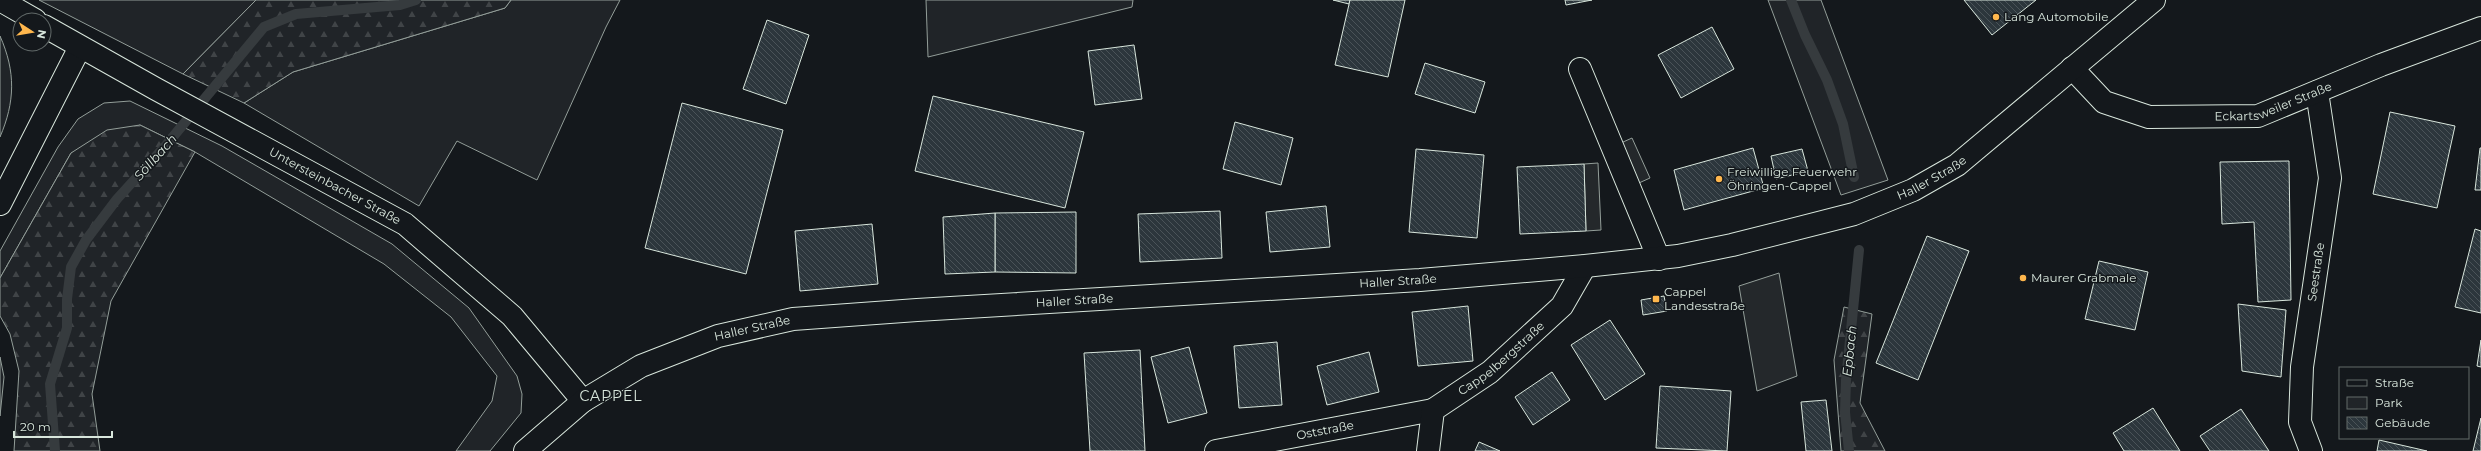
<svg xmlns="http://www.w3.org/2000/svg" width="2481" height="451" viewBox="0 0 2481 451" font-family="Montserrat,sans-serif">
	<defs>
		<pattern id="forest-firs" width="22" height="20" patternUnits="userSpaceOnUse"><rect width="22" height="20" fill="#202428"/><path d="M5 1l3.5 6h-7zM16 11l3.5 6h-7z" fill="#404447"/></pattern>
		<pattern id="building-back-hatch" width="6" height="6" patternUnits="userSpaceOnUse"><rect width="6" height="6" fill="#2c363c"/><path d="M-1 5l2 2M0 0l6 6M5-1l2 2" fill="none" stroke="#4a5358"/></pattern>
	</defs>
	<rect width="100%" height="100%" fill="#14181c"/>
	<!-- green -->
	<g fill="#202428" stroke="#939e99">
		<path d="M 39,0 L 256,0 L 183,74 Z"/>
		<path d="M 511,0 L 620,0 L 606,27 L 537,180 L 457,141 L 419,206 L 244,103 L 293,72 L 505,8 Z"/>
		<path d="M 926,0 L 1133,0 L 1132,7 L 928,57 Z"/>
		<path d="M 1768,0 L 1821,0 L 1888,180 L 1841,195 Z"/>
		<path d="M 0,36 C 16,72 15,102 0,137 Z"/>
		<path d="M 130,101 L 222,146 L 392,244 L 469,308 L 517,376 L 522,394 L 521,413 L 490,451 L 456,451 L 492,401 L 497,376 L 451,317 L 384,264 L 195,152 L 140,125 L 71,153 L 0,278 L 0,251 L 58,147 L 78,119 L 104,103 Z"/>
		<path d="M 0,357 L 4,377 L 0,416 Z"/>
	</g>
	<!-- forest -->
	<g fill="url(#forest-firs)" stroke="#939e99">
		<path d="M 256,0 L 511,0 L 505,8 L 293,72 L 244,103 L 183,74 Z"/>
		<path d="M 140,125 L 195,152 L 111,301 L 92,394 L 100,451 L 14,451 L 19,371 L 10,334 L 0,316 L 0,278 L 71,153 L 107,130 Z"/>
		<path d="M 1844,307 L 1872,314 L 1860,403 L 1885,451 L 1841,451 L 1834,360 Z"/>
	</g>
	<!-- parking -->
	<g fill="#24282b" stroke="#939e99">
		<path d="M 1632,138 L 1650,178 L 1630,187 L 1612,147 Z"/>
		<path d="M 1598,163 L 1601,230 L 1586,231 L 1584,164 Z"/>
		<path d="M 1779,273 L 1797,376 L 1757,391 L 1739,286 Z"/>
	</g>
	<g fill="none" stroke-linecap="round" stroke-linejoin="round">
		<!-- stream -->
		<g stroke="#363b3e" stroke-width="10">
			<path d="M 1791,0 L 1805,35 L 1827,80 L 1843,124 L 1854,177"/>
			<path d="M 55,451 L 50,384 L 67,328 L 67,299 L 71,267 L 86,240 L 117,199 L 167,144 L 264,27 L 296,14 L 400,5 L 416,0"/>
			<path d="M 1849,451 L 1845,412 L 1846,380 L 1859,250"/>
		</g>
	</g>
	<!-- building -->
	<g fill="url(#building-back-hatch)" stroke="#d8e6dc">
		<path d="M 1333,0 L 1350,0 L 1349,4 Z"/>
		<path d="M 1350,0 L 1405,0 L 1388,77 L 1335,65 Z"/>
		<path d="M 1565,0 L 1592,0 L 1566,5 Z"/>
		<path d="M 1964,0 L 2036,0 L 1992,35 Z"/>
		<path d="M 767,20 L 809,35 L 786,104 L 743,89 Z"/>
		<path d="M 1712,27 L 1734,69 L 1681,98 L 1658,55 Z"/>
		<path d="M 1134,45 L 1142,99 L 1095,105 L 1088,51 Z"/>
		<path d="M 1425,63 L 1485,82 L 1475,113 L 1415,94 Z"/>
		<path d="M 933,96 L 1084,132 L 1065,208 L 915,171 Z"/>
		<path d="M 682,103 L 783,130 L 746,274 L 645,248 Z"/>
		<path d="M 2390,112 L 2455,126 L 2437,208 L 2373,194 Z"/>
		<path d="M 1235,122 L 1293,138 L 1281,185 L 1223,169 Z"/>
		<path d="M 1753,148 L 1764,188 L 1684,210 L 1674,170 Z"/>
		<path d="M 2480,148 L 2481,148 L 2481,190 L 2475,190 Z"/>
		<path d="M 1416,149 L 1484,155 L 1477,238 L 1409,232 Z"/>
		<path d="M 1802,149 L 1808,171 L 1776,179 L 1771,156 Z"/>
		<path d="M 2289,161 L 2291,300 L 2258,302 L 2254,222 L 2222,224 L 2220,162 Z"/>
		<path d="M 1584,164 L 1586,231 L 1520,234 L 1517,167 Z"/>
		<path d="M 1326,206 L 1330,247 L 1270,252 L 1266,212 Z"/>
		<path d="M 1220,211 L 1222,258 L 1140,262 L 1138,214 Z"/>
		<path d="M 1076,212 L 1076,273 L 995,272 L 995,213 Z"/>
		<path d="M 995,213 L 995,272 L 945,274 L 943,217 Z"/>
		<path d="M 872,224 L 878,284 L 800,291 L 795,231 Z"/>
		<path d="M 2475,229 L 2481,231 L 2481,313 L 2455,307 Z"/>
		<path d="M 1927,236 L 1969,251 L 1918,380 L 1876,363 Z"/>
		<path d="M 2099,261 L 2148,272 L 2135,330 L 2085,319 Z"/>
		<path d="M 1664,296 L 1667,311 L 1643,315 L 1641,300 Z"/>
		<path d="M 2238,304 L 2286,310 L 2281,377 L 2242,371 Z"/>
		<path d="M 1468,306 L 1473,361 L 1418,366 L 1412,312 Z"/>
		<path d="M 1610,320 L 1645,374 L 1605,400 L 1571,345 Z"/>
		<path d="M 2481,340 L 2481,367 L 2477,366 Z"/>
		<path d="M 1277,342 L 1282,405 L 1239,408 L 1234,346 Z"/>
		<path d="M 1189,347 L 1207,413 L 1168,423 L 1151,357 Z"/>
		<path d="M 1140,350 L 1145,451 L 1090,451 L 1084,353 Z"/>
		<path d="M 1369,352 L 1379,392 L 1327,405 L 1317,366 Z"/>
		<path d="M 1552,372 L 1570,400 L 1533,425 L 1515,397 Z"/>
		<path d="M 1660,386 L 1731,391 L 1727,451 L 1656,448 Z"/>
		<path d="M 1826,400 L 1832,451 L 1806,451 L 1801,402 Z"/>
		<path d="M 2153,408 L 2180,451 L 2124,451 L 2113,433 Z"/>
		<path d="M 2241,409 L 2269,451 L 2210,451 L 2200,436 Z"/>
		<path d="M 2481,418 L 2481,451 L 2473,451 Z"/>
		<path d="M 2379,440 L 2427,451 L 2377,451 Z"/>
		<path d="M 1479,442 L 1500,451 L 1475,451 Z"/>
	</g>
	<g fill="none" stroke-linecap="round" stroke-linejoin="round">
		<defs>
			<g id="minor">
				<path d="M 1580,69 L 1659,259"/>
				<path id="s1" d="M 1216,451 L 1433,410"/>
				<path id="s2" d="M 1428,451 L 1433,410 L 1490,372 L 1562,306 L 1585,266"/>
				<path id="s3" d="M 2311,451 L 2300,422 L 2302,367 L 2330,178 L 2317,92"/>
			</g>
			<g id="tertiary">
				<path id="s4" d="M 2072,68 L 2104,102 L 2149,117 L 2258,116 L 2381,65 L 2481,28"/>
				<path d="M 0,204 L 80,47"/>
			</g>
			<g id="secondary">
				<path d="M 0,0 L 35,20"/>
				<path id="s5" d="M 44,26 L 156,89 L 405,224 L 512,316 L 583,401"/>
				<path id="s6" d="M 525,451 L 583,401 L 641,366 L 718,336 L 793,319 L 917,310 L 1420,280 L 1585,266 L 1678,256 L 1732,245 L 1854,214 L 1913,190 L 1957,165 L 2154,0"/>
			</g>
		</defs>
		<!-- minor casing -->
		<use href="#minor" stroke="#d8e6dc" stroke-width="24"/>
		<!-- tertiary casing -->
		<use href="#tertiary" stroke="#d8e6dc" stroke-width="24"/>
		<!-- secondary casing -->
		<use href="#secondary" stroke="#d8e6dc" stroke-width="24"/>
		<!-- minor -->
		<use href="#minor" stroke="#14181c" stroke-width="22"/>
		<!-- tertiary -->
		<use href="#tertiary" stroke="#14181c" stroke-width="22"/>
		<!-- secondary -->
		<use href="#secondary" stroke="#14181c" stroke-width="22"/>
	</g>
	<!-- markers -->
	<g fill="#ffb74d" stroke="#14181c" stroke-width="1.5">
		<circle cx="1996" cy="17" r="4"/>
		<circle cx="1719" cy="179" r="4"/>
		<circle cx="2023" cy="278" r="4"/>
		<rect x="1652" y="295" width="8" height="8" rx="2"/>
	</g>
	<g text-anchor="middle" stroke-width="3" stroke-linejoin="round" paint-order="stroke">
		<!-- poi labels -->
		<g font-size="12" fill="#d8e6dc" stroke="#14181c" text-anchor="start">
			<text x="2004" y="21">Lang Automobile</text>
			<text x="1727" y="176">Freiwillige Feuerwehr<tspan x="1727" dy="14">Öhringen-Cappel</tspan></text>
			<text x="2031" y="282">Maurer Grabmale</text>
			<text x="1664" y="296">Cappel<tspan x="1664" dy="14">Landesstraße</tspan></text>
		</g>
		<!-- street labels -->
		<g font-size="12" fill="#d8e6dc" stroke="#14181c">
			<text dy="4" stroke="none"><textPath href="#s4" startOffset="221">Eckartsweiler Straße</textPath></text>
			<text dy="4" stroke="none"><textPath href="#s6" startOffset="1458">Haller Straße</textPath></text>
			<text dy="4" stroke="none"><textPath href="#s5" startOffset="332">Untersteinbacher Straße</textPath></text>
			<text dy="4" stroke="none"><textPath href="#s3" startOffset="182">Seestraße</textPath></text>
			<text dy="4" stroke="none"><textPath href="#s6" startOffset="910">Haller Straße</textPath></text>
			<text dy="4" stroke="none"><textPath href="#s6" startOffset="586">Haller Straße</textPath></text>
			<text dy="4" stroke="none"><textPath href="#s6" startOffset="262">Haller Straße</textPath></text>
			<text dy="4" stroke="none"><textPath href="#s2" startOffset="127">Cappelbergstraße</textPath></text>
			<text dy="4" stroke="none"><textPath href="#s1" startOffset="111">Oststraße</textPath></text>
		</g>
		<!-- water labels -->
		<g font-size="13" font-style="italic" fill="#d8e6dc" stroke="#14181c">
			<text transform="translate(155 157) rotate(-48)" y="5">Söllbach</text>
			<text transform="translate(1849 351) rotate(-84)" y="5">Epbach</text>
		</g>
		<!-- quarter labels -->
		<g font-size="14" letter-spacing="1" fill="#d8e6dc" stroke="#14181c">
			<text x="611" y="401">CAPPEL</text>
		</g>
	</g>
	<!-- legend -->
	<rect x="2339" y="367" width="130" height="72" fill="#14181c" stroke="#626a69"/>
	<rect x="2347" y="380" width="20" height="6" fill="#14181c" stroke="#626a69"/>
	<text x="2375" y="387" font-size="12" fill="#d8e6dc">Straße</text>
	<rect x="2347" y="397" width="20" height="12" fill="#202428" stroke="#626a69"/>
	<text x="2375" y="407" font-size="12" fill="#d8e6dc">Park</text>
	<rect x="2347" y="417" width="20" height="12" fill="url(#building-back-hatch)" stroke="#626a69"/>
	<text x="2375" y="427" font-size="12" fill="#d8e6dc">Gebäude</text>
	<!-- north arrow -->
	<g transform="translate(32 32) rotate(102)"><circle r="19" fill="#14181c" stroke="#626a69"/>
	<path d="M0-3L7 15L0 10L-7 15Z" fill="#ffb74d"/>
	<text y="-6" font-size="11" font-weight="bold" text-anchor="middle" fill="#d8e6dc">N</text>
	</g>
	<!-- scale -->
	<path d="M14 431v6h98v-6" fill="none" stroke="#d8e6dc" stroke-width="2"/>
	<text x="20" y="431" font-size="12" fill="#d8e6dc" stroke="#14181c" stroke-width="3" paint-order="stroke">20 m</text>
</svg>
